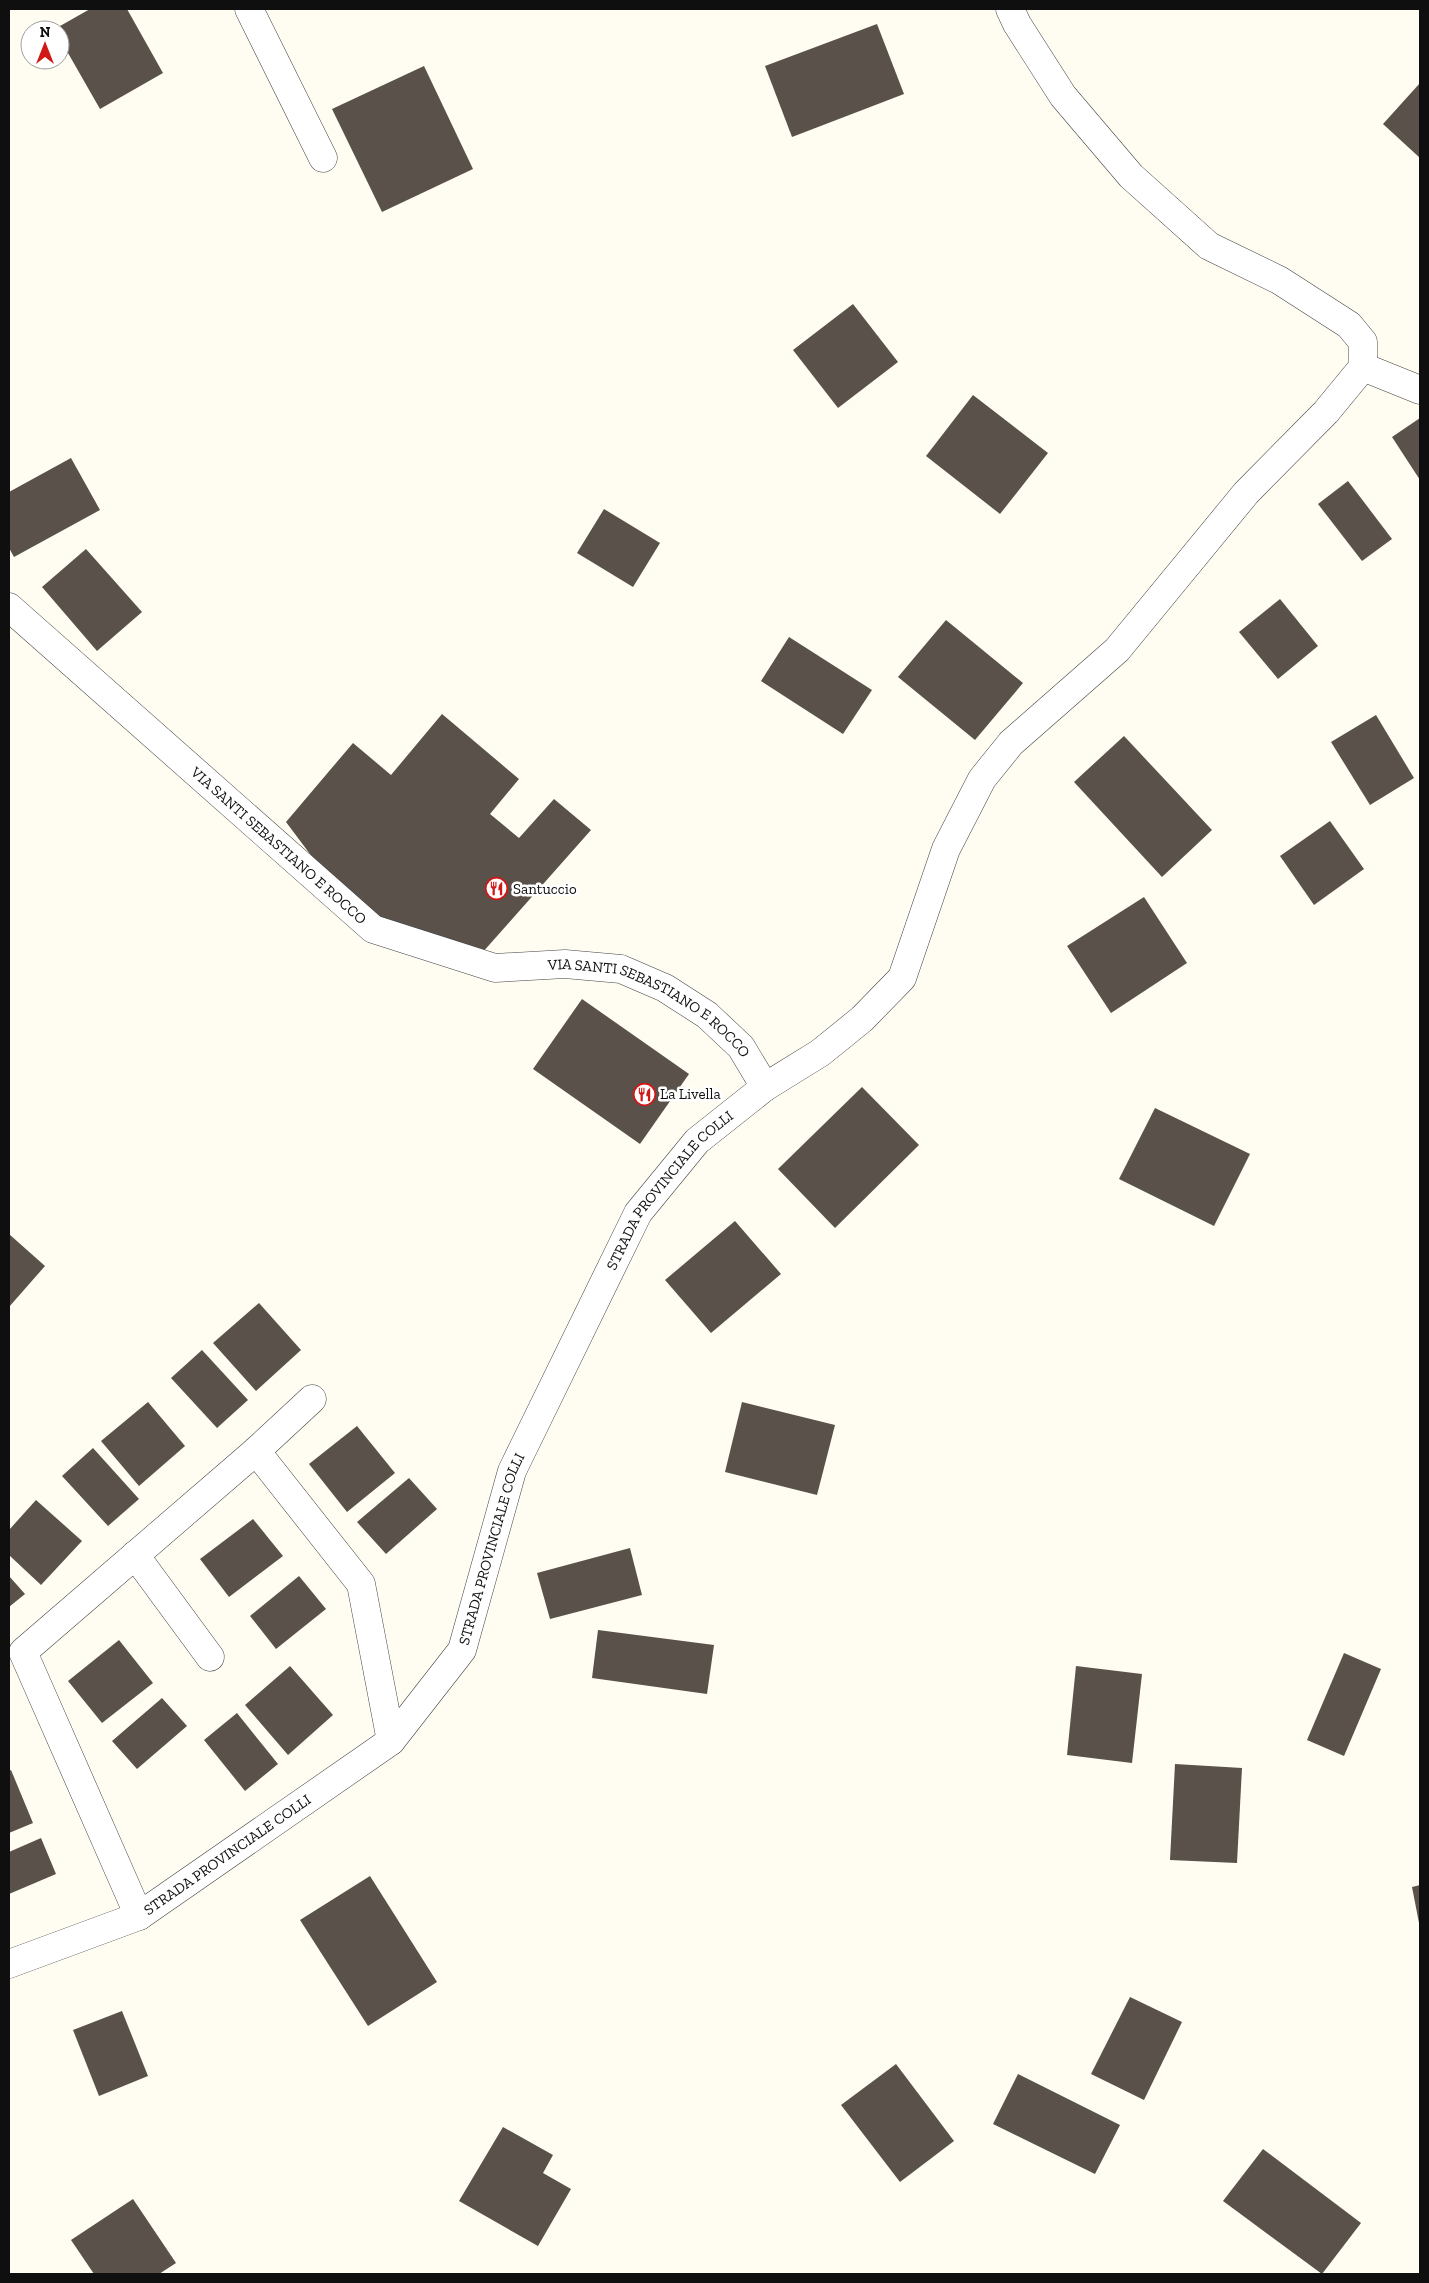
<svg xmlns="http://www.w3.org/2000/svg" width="1429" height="2283" viewBox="0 0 1429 2283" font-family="'Zilla Slab',serif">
	<rect width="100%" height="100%" fill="#fffdf2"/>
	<!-- building -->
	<g fill="#59514a">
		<path d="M 90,9 L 127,9 L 163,73 L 100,109 L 60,39 L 60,30 L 53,30 Z"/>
		<path d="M 877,24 L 904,94 L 792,137 L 765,66 Z"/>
		<path d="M 424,66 L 473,169 L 382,212 L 332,109 Z"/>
		<path d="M 1420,83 L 1420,158 L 1383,124 Z"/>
		<path d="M 853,304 L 898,362 L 838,408 L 793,350 Z"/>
		<path d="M 973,395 L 1048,453 L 1000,514 L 926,456 Z"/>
		<path d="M 1420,418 L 1420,480 L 1392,437 Z"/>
		<path d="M 71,458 L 100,510 L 14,557 L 9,548 L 9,492 Z"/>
		<path d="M 1348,481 L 1392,539 L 1362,561 L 1318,504 Z"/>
		<path d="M 604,509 L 660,543 L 633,587 L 577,553 Z"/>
		<path d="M 86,549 L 142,612 L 97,651 L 42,587 Z"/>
		<path d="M 1280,599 L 1318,646 L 1278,679 L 1239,632 Z"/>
		<path d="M 946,620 L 1023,683 L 975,740 L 898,677 Z"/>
		<path d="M 789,637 L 872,690 L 843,734 L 761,681 Z"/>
		<path d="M 442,714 L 519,779 L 490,814 L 519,838 L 554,799 L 591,830 L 482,953 L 374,919 L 319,866 L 286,822 L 353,743 L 391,775 Z"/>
		<path d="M 1376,715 L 1414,778 L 1370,805 L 1331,742 Z"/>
		<path d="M 1124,736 L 1212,830 L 1162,877 L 1074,782 Z"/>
		<path d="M 1330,821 L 1364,869 L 1314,905 L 1280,856 Z"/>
		<path d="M 1144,897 L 1187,963 L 1111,1013 L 1067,946 Z"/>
		<path d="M 582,999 L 689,1074 L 640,1144 L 533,1069 Z"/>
		<path d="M 862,1087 L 919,1145 L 835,1228 L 778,1169 Z"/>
		<path d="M 1155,1108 L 1250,1154 L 1214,1226 L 1119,1179 Z"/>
		<path d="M 735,1221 L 781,1274 L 711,1333 L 665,1280 Z"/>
		<path d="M 9,1234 L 45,1266 L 9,1307 Z"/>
		<path d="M 259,1303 L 301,1350 L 256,1391 L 213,1343 Z"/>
		<path d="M 202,1350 L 248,1400 L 217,1428 L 171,1378 Z"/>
		<path d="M 148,1402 L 185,1446 L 139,1486 L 101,1441 Z"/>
		<path d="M 742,1402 L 835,1425 L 817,1495 L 725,1472 Z"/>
		<path d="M 357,1426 L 395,1473 L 347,1512 L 309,1464 Z"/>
		<path d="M 93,1448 L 139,1499 L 108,1526 L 62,1476 Z"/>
		<path d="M 409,1478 L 437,1509 L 386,1554 L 357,1522 Z"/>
		<path d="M 36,1500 L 82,1541 L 41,1585 L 9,1555 L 9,1530 Z"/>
		<path d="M 253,1519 L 283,1556 L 229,1597 L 200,1559 Z"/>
		<path d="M 630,1548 L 642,1595 L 550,1619 L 537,1573 Z"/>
		<path d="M 9,1576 L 25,1594 L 9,1607 Z"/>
		<path d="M 299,1576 L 326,1609 L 276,1649 L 250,1616 Z"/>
		<path d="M 598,1630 L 714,1645 L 707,1694 L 592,1678 Z"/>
		<path d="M 119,1640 L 153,1683 L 102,1723 L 68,1681 Z"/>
		<path d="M 1344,1653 L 1381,1669 L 1344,1756 L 1307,1740 Z"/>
		<path d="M 290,1666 L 333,1715 L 288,1755 L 245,1705 Z"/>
		<path d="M 1076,1666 L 1142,1674 L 1132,1763 L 1067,1755 Z"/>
		<path d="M 162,1698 L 187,1726 L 137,1769 L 112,1741 Z"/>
		<path d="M 237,1713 L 278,1764 L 245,1791 L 204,1740 Z"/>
		<path d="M 1175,1764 L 1242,1768 L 1237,1863 L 1170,1860 Z"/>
		<path d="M 11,1770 L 33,1823 L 9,1833 L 9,1771 Z"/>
		<path d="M 41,1838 L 56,1874 L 9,1894 L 9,1852 Z"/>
		<path d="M 370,1876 L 437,1982 L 368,2026 L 300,1920 Z"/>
		<path d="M 1420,1885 L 1420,1923 L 1419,1923 L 1412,1887 Z"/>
		<path d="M 1130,1997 L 1182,2022 L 1144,2100 L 1091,2074 Z"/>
		<path d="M 122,2011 L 148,2076 L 99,2096 L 73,2030 Z"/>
		<path d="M 896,2064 L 954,2141 L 900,2182 L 841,2105 Z"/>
		<path d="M 1018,2074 L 1120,2125 L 1095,2174 L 993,2124 Z"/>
		<path d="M 503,2127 L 553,2155 L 543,2173 L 571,2189 L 538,2246 L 459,2201 Z"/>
		<path d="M 1263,2149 L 1361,2223 L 1322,2274 L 1223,2201 Z"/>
		<path d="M 133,2199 L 176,2263 L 159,2274 L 94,2274 L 71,2240 Z"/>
	</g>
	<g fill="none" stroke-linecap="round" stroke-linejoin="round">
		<defs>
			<g id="minor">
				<path d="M 249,9 L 323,158"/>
				<path d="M 1363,367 L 1420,390"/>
				<path id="s1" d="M 9,607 L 373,929 L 495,968 L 565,964 L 621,969 L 665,988 L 707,1015 L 741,1047 L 765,1087"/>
				<path d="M 256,1451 L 361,1584 L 391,1741"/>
				<path d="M 135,1555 L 210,1657"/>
				<path d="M 139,1916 L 23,1652 L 256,1451 L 312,1399"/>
				<path id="s2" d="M 9,1964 L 139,1916 L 391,1741 L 462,1650 L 512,1471 L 638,1213 L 697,1141 L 765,1087 L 820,1053 L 862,1019 L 902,978 L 946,849 L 982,779 L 1011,743 L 1117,650 L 1246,493 L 1326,412 L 1363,367 L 1363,342 L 1349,325 L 1279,280 L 1209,246 L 1131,176 L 1063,96 L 1017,24 L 1010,9"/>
			</g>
		</defs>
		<!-- minor casing -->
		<use href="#minor" stroke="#424242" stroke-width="29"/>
		<!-- minor -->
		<use href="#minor" stroke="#fff" stroke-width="28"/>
	</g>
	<!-- icons -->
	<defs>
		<symbol id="restaurant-ring" viewBox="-11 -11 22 22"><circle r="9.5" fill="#fff" stroke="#d01917" stroke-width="1.5"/><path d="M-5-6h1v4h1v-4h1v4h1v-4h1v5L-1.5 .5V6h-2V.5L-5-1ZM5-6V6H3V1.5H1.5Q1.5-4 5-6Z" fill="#d01917"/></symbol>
	</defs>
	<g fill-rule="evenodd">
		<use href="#restaurant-ring" x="484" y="876" width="25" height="25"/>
		<use href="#restaurant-ring" x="632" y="1082" width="25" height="25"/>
	</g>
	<g text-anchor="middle" stroke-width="5" stroke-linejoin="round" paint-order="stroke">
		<!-- street labels -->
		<g font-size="15" fill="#0f0f0f" stroke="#fff">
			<text dy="5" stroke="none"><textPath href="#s1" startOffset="360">VIA SANTI SEBASTIANO E ROCCO</textPath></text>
			<text dy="5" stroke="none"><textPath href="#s1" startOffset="781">VIA SANTI SEBASTIANO E ROCCO</textPath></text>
			<text dy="5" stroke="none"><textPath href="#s2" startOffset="1071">STRADA PROVINCIALE COLLI</textPath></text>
			<text dy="5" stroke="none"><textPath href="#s2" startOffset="666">STRADA PROVINCIALE COLLI</textPath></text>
			<text dy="5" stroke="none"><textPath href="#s2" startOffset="246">STRADA PROVINCIALE COLLI</textPath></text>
		</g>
		<!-- poi labels -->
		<g font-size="15" fill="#0f0f0f" stroke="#fff" text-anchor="start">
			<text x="513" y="894">Santuccio</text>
			<text x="660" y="1099">La Livella</text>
		</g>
	</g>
	<!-- border -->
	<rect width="1429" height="2283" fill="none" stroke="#0f0f0f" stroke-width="20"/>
	<!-- north arrow -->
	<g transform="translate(45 45)"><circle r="24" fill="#ffffff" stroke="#9f9f9f"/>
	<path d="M0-4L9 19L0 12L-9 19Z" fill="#d01917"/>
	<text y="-8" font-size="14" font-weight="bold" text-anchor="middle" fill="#0f0f0f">N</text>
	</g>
</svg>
